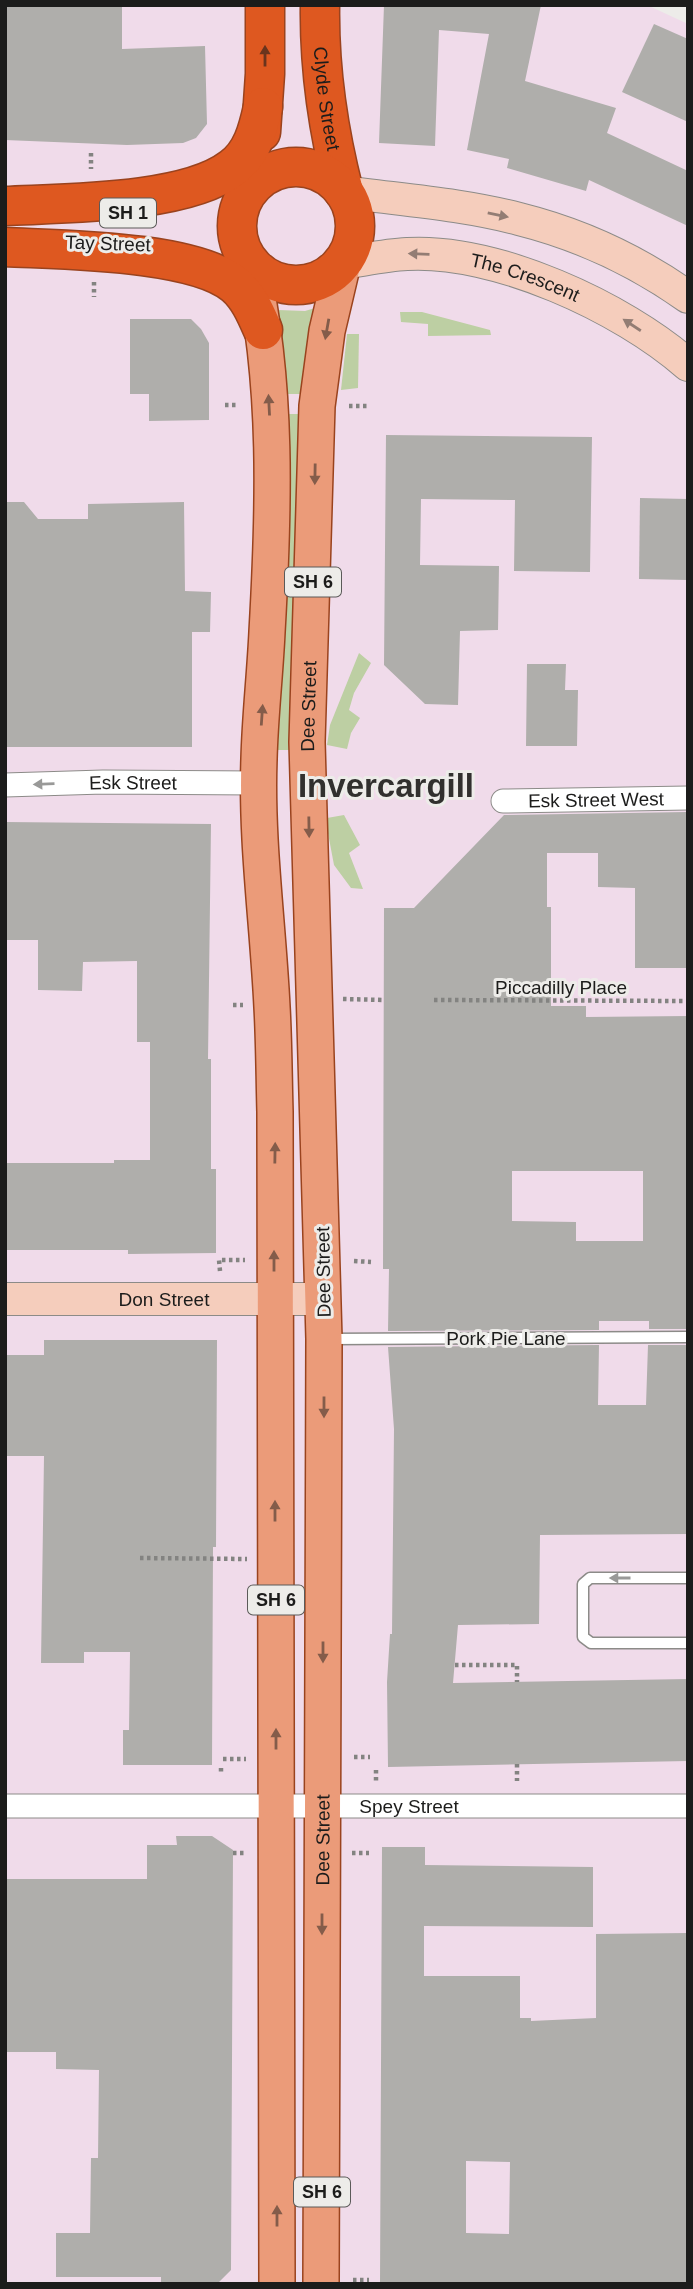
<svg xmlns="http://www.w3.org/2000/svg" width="693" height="2289" viewBox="0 0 693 2289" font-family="Helvetica,sans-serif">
	<rect width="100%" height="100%" fill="#edece9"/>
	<!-- commercial -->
	<path fill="#f0dbea" d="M 5,5 L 647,5 L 688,24 L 688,2284 L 5,2284 Z"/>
	<!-- green -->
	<g fill="#bdcfa3">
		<path d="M 315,308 L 304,394 L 285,394 L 278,310 L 305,311 Z"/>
		<path d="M 400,312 L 422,312 L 490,330 L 491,335 L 428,336 L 428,324 L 401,322 Z"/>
		<path d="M 347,334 L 359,334 L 358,388 L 341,390 Z"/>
		<path d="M 284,414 L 301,414 L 291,750 L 275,750 Z"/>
		<path d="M 359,653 L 371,663 L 354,693 L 349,710 L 360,718 L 351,733 L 347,749 L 327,745 L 330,725 Z"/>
		<path d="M 344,815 L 360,845 L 349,853 L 363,889 L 351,888 L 334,865 L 327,828 L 327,818 Z"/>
	</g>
	<!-- building -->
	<g fill="#afaeab" fill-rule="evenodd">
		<path d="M 5,5 L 122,5 L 122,49 L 205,46 L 207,124 L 196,138 L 183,143 L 127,145 L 5,140 Z"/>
		<path d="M 384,5 L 541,5 L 525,81 L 616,108 L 607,133 L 688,171 L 688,226 L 589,180 L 586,191 L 507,168 L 509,159 L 467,150 L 489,34 L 439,30 L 435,146 L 379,143 Z"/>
		<path d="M 654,24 L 688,39 L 688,122 L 622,92 Z"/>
		<path d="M 130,319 L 191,319 L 201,329 L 209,343 L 209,420 L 149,421 L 149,394 L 130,394 Z"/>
		<path d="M 386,435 L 592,437 L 590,572 L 514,571 L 515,500 L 421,499 L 420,565 L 499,566 L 498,630 L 460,631 L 458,705 L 425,704 L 384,665 Z"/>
		<path d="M 640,498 L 688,499 L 688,580 L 639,579 Z"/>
		<path d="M 5,502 L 24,502 L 38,519 L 88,519 L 88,504 L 184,502 L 185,591 L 211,592 L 210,632 L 192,632 L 192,747 L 5,747 Z"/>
		<path d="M 527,664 L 566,664 L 565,690 L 578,690 L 577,746 L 526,746 Z"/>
		<path d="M 686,812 L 688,968 L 635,968 L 635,888 L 598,887 L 598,853 L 547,853 L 547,907 L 551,907 L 551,1006 L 586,1006 L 586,1017 L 688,1016 L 688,1329 L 649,1329 L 649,1321 L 599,1321 L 599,1330 L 388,1331 L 389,1269 L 383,1269 L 384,908 L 414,908 L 504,815 ZM 512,1171 L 643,1171 L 643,1241 L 576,1241 L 576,1222 L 512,1221 Z"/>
		<path d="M 5,822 L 211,824 L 208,1059 L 211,1059 L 211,1169 L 216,1169 L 216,1253 L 128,1254 L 128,1250 L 5,1250 L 5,1163 L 114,1163 L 114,1160 L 150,1160 L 150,1042 L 137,1042 L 137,961 L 83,962 L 82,991 L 38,990 L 38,940 L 5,940 Z"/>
		<path d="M 44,1340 L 217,1340 L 216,1547 L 213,1547 L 212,1765 L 123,1765 L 123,1730 L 129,1730 L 130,1652 L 84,1652 L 84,1663 L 41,1663 L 44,1456 L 5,1456 L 5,1355 L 44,1355 Z"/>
		<path d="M 599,1345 L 598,1405 L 646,1405 L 648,1345 L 688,1345 L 688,1534 L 540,1535 L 539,1624 L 458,1625 L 453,1683 L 688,1679 L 688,1761 L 388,1767 L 387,1682 L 390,1634 L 392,1634 L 394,1429 L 388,1347 Z"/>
		<path d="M 176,1836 L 212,1836 L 233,1850 L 231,2270 L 217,2284 L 161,2284 L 161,2277 L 56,2277 L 56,2233 L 90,2233 L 91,2158 L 98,2158 L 99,2070 L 56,2069 L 56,2052 L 5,2052 L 5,1879 L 147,1879 L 147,1845 L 177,1845 Z"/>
		<path d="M 382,1847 L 425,1847 L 425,1865 L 593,1867 L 593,1927 L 424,1926 L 424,1976 L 520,1976 L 520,2018 L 531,2018 L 531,2021 L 596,2018 L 596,1934 L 688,1933 L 688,2284 L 380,2284 ZM 466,2161 L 510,2162 L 509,2234 L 466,2233 Z"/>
	</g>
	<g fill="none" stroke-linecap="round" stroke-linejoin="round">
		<defs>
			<g id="lane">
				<path d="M 330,1339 L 688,1337"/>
				<path d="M 688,1578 L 590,1578 L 583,1584 L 583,1637 L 591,1643 L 688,1643"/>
			</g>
			<g id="street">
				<path id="s1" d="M 5,785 L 103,782 L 259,783"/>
				<path id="s2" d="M 503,801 L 688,798"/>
				<path id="s3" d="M 5,1806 L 688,1806"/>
			</g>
			<g id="secondary">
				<path d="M 344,192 C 402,200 462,204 519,219 C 579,234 637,261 688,297"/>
				<path id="s4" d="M 343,263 C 364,260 385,255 407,254 C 496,249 622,307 688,365"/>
				<path id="s5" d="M 5,1299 L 323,1299"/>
			</g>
			<g id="primary">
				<path d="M 251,264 C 278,384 274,510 267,632 C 265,675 260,717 259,759 C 256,842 268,924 272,1007 C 274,1042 274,1077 275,1112 L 277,2284"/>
				<path id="s6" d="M 321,2284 L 324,1339 L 307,742 L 317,406 L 327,331 L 343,263"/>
			</g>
			<g id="highway">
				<path id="s7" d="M 320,5 C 319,69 328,130 344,192"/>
				<path d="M 261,132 L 265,74 L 265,5"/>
				<circle cx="296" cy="226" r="59"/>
				<path d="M 5,206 C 65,203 185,204 232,168 C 252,154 258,130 263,107"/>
				<path d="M 5,247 C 61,250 193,250 235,285 C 249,297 256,314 263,330"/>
			</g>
		</defs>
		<!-- lane casing -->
		<use href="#lane" stroke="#8c8b88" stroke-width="13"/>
		<!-- street casing -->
		<use href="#street" stroke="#8c8b88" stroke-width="25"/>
		<!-- secondary casing -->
		<use href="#secondary" stroke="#8c8b88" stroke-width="34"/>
		<!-- primary casing -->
		<use href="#primary" stroke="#9a431e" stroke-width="38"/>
		<!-- highway casing -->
		<use href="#highway" stroke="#9a431e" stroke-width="41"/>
		<!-- path -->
		<g stroke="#838381" stroke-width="4.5" stroke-dasharray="3.5 3.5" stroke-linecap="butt">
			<path d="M 91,153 L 91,169"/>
			<path d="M 94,282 L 94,297"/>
			<path d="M 225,405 L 239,405"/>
			<path d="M 349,406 L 369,406"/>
			<path d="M 343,999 L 384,1000"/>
			<path d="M 434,1000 L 688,1001"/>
			<path d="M 233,1005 L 243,1005"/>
			<path d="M 354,1261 L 371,1262"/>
			<path d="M 220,1271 L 219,1260 L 245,1260"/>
			<path d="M 140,1558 L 247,1559"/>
			<path d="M 455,1665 L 517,1665 L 517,1682"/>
			<path d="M 354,1757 L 370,1757"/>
			<path d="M 223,1759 L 246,1759"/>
			<path d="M 517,1764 L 517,1781"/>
			<path d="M 221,1768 L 221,1774"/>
			<path d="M 376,1770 L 376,1782"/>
			<path d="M 233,1853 L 246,1853"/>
			<path d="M 352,1853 L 369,1853"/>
			<path d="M 353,2280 L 369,2280"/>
		</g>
		<!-- lane -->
		<use href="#lane" stroke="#fff" stroke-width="10"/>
		<!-- street -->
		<use href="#street" stroke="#fff" stroke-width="23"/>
		<!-- secondary -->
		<use href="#secondary" stroke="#f5cdbc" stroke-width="32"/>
		<!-- primary -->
		<use href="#primary" stroke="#eb9b79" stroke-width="35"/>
		<!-- highway -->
		<use href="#highway" stroke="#de5820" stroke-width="38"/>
	</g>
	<!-- one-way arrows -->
	<defs><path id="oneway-solid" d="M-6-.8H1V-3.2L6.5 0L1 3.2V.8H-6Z" transform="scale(1.75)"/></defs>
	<use fill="#6a341d" href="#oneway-solid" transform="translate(265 56) rotate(-90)"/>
	<g fill="#937d74">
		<use href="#oneway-solid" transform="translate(498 215) rotate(12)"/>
		<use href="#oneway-solid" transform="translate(419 254) rotate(-178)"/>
		<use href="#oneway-solid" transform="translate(632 325) rotate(-147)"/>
	</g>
	<g fill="#845c4a">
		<use href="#oneway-solid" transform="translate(327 329) rotate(100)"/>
		<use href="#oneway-solid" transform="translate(269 405) rotate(-93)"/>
		<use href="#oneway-solid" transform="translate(315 474) rotate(91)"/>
		<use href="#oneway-solid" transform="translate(262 715) rotate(-86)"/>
		<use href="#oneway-solid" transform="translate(309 827) rotate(89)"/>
		<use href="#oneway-solid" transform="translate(275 1153) rotate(-89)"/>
		<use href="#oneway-solid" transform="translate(274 1261) rotate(-90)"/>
		<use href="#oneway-solid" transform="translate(324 1407) rotate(90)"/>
		<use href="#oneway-solid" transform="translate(275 1511) rotate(-90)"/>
		<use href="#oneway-solid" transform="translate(323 1652) rotate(90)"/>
		<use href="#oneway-solid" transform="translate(276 1739) rotate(-90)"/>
		<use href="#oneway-solid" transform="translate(322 1924) rotate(90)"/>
		<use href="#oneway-solid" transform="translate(277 2216) rotate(-90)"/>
	</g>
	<g fill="#999998">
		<use href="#oneway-solid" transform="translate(44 784) rotate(178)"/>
		<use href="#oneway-solid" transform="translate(620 1578) rotate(-180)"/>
	</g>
	<g text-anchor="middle" stroke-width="6" stroke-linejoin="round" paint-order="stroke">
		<!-- shield labels -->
		<g fill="#edece9" stroke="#5b5a59" stroke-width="2">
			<rect x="100" y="198.5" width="56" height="29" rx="5"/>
			<rect x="285" y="567.5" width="56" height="29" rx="5"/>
			<rect x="248" y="1585.5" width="56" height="29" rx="5"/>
			<rect x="294" y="2177.5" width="56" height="29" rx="5"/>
		</g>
		<g font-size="18" font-weight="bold" fill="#1c1c1b">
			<text x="128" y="219">SH 1</text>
			<text x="313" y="588">SH 6</text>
			<text x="276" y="1606">SH 6</text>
			<text x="322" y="2198">SH 6</text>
		</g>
		<!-- street labels -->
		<g font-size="19" fill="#1c1c1b" stroke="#edece9">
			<text dy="7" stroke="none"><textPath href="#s7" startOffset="94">Clyde Street</textPath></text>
			<text transform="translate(108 243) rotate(2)" y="7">Tay Street</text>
			<text dy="7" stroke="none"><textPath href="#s4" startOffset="186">The Crescent</textPath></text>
			<text dy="7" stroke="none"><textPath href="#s6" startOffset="1578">Dee Street</textPath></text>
			<text dy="7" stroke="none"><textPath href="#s1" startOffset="128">Esk Street</textPath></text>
			<text dy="7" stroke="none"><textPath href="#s2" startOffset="93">Esk Street West</textPath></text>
			<text x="561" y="994">Piccadilly Place</text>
			<text transform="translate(323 1272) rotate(-91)" y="7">Dee Street</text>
			<text dy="7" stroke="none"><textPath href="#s5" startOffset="159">Don Street</textPath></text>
			<text x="506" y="1345">Pork Pie Lane</text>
			<text dy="7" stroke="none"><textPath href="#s3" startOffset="404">Spey Street</textPath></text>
			<text dy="7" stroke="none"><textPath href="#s6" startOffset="444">Dee Street</textPath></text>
		</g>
		<!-- town labels -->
		<g font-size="33" font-weight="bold" fill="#31302e" stroke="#edece9">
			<text x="386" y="797">Invercargill</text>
		</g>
	</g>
	<!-- border -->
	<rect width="693" height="2289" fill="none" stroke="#1c1c1b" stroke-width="14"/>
</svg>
